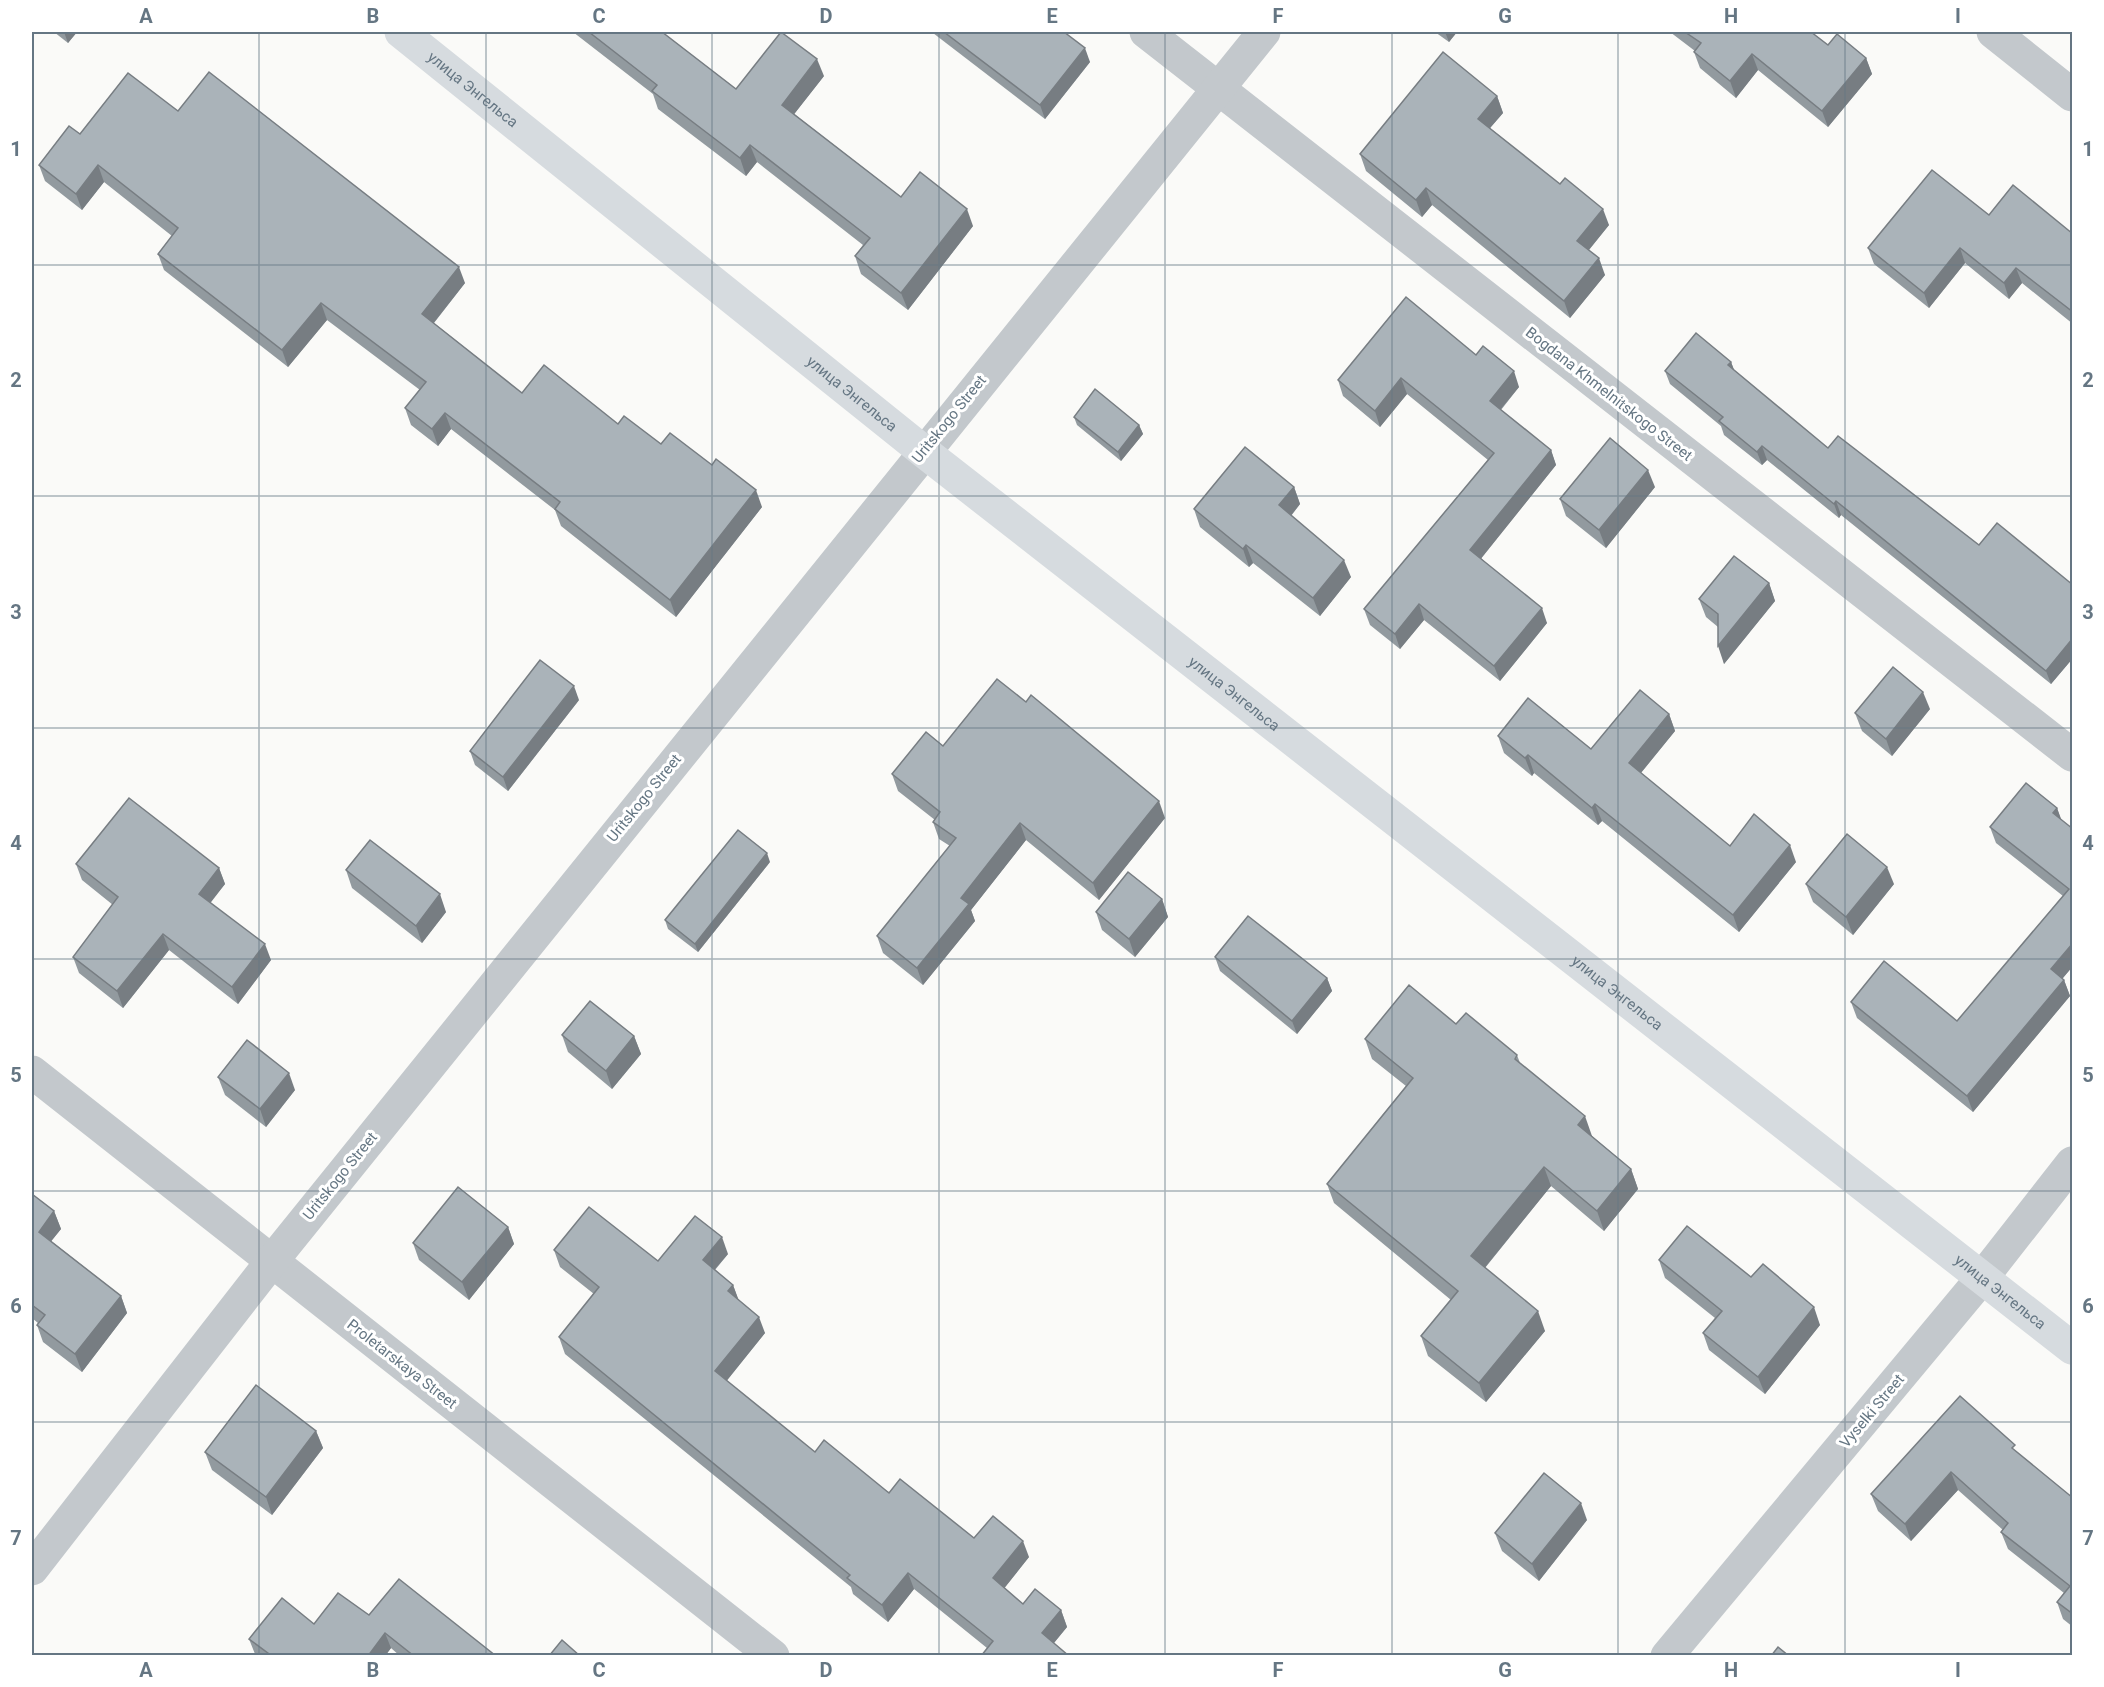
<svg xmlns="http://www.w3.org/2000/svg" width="2104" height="1687" viewBox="0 0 2104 1687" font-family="Roboto,sans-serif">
	<rect width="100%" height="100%" fill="#fafaf8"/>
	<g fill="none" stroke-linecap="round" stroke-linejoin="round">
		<!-- street -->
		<g stroke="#c3c8cc" stroke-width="33">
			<path d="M 1146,32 L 2072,755"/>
			<path d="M 1993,32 L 2072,95"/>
			<path d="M 32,1072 L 773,1656"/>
			<path d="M 32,1569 L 272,1261 L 1264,32"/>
			<path d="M 1667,1656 L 1982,1278 L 2072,1163"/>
		</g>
		<!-- secondary -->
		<path stroke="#d6dbdf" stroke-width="33" id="s1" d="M 401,32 L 923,451 L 2072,1348"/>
	</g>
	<!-- wall -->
	<g fill="#929a9f">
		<path d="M 54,32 L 77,32 L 68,43 Z"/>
		<path d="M 573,32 L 662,32 L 736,89 L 824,76 L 794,114 L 901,197 L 973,226 L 908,310 L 861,274 L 855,256 L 863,245 L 757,162 L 746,176 L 658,109 L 653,94 Z"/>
		<path d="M 932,32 L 1064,32 L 1090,62 L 1045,119 L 933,33 Z"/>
		<path d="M 1435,32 L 1457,32 L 1449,42 Z"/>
		<path d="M 1670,32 L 1811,32 L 1828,45 L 1866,58 L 1872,74 L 1828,127 L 1758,70 L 1736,98 L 1700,68 L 1694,52 L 1695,51 Z"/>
		<path d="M 1497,96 L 1503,113 L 1490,128 L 1609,225 L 1589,250 L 1605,275 L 1570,318 L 1432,205 L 1422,217 L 1366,171 L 1360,154 Z"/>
		<path d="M 178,111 L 465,283 L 434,323 L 522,393 L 618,424 L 661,444 L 762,507 L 676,617 L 561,526 L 555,510 L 451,429 L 438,446 L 411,425 L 405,408 L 420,390 L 327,320 L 288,367 L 164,270 L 158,254 L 172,236 L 104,182 L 82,210 L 45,181 L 39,165 L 80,134 Z"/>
		<path d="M 1989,215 L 2073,234 L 2073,324 L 2022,283 L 2009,299 L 1965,263 L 1929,308 L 1874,264 L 1868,248 Z"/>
		<path d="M 1476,355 L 1519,387 L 1501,410 L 1551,450 L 1556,465 L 1481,558 L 1547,623 L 1500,681 L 1424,620 L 1400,649 L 1370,625 L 1364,609 L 1488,460 L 1407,394 L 1380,427 L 1343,396 L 1338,380 Z"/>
		<path d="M 1731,362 L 1734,370 L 1828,448 L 1979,545 L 2073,585 L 2073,658 L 2051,684 L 1841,515 L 1839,518 L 1767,460 L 1762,465 L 1724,435 L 1721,426 L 1670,384 L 1665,371 Z"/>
		<path d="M 1074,417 L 1139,425 L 1143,434 L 1121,461 L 1077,425 Z"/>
		<path d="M 1294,487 L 1300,504 L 1291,516 L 1351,577 L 1320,616 L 1253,563 L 1249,567 L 1200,527 L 1194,509 Z"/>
		<path d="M 1655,487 L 1606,548 L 1566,516 L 1560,499 Z"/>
		<path d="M 1769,583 L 1775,601 L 1724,664 L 1718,627 L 1706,617 L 1699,599 Z"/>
		<path d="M 579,700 L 508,791 L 475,765 L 470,751 Z"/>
		<path d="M 1930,709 L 1892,756 L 1862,731 L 1855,713 Z"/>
		<path d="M 1669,714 L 1675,731 L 1641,773 L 1730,846 L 1796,862 L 1739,932 L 1602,821 L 1598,825 L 1534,773 L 1532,776 L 1504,753 L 1498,736 L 1591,749 Z"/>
		<path d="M 943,746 L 1165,818 L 1099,900 L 1026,840 L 971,910 L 975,921 L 923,985 L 883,953 L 877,936 L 950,846 L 939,839 L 933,822 L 935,820 L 898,791 L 892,774 Z"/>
		<path d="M 2057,808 L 2061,820 L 2073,829 L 2073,966 L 2062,979 L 2064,980 L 2070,996 L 1973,1112 L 1857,1018 L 1851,1002 L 1957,1021 L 2063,896 L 1996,843 L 1990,827 Z"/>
		<path d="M 770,862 L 698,952 L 668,929 L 665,920 Z"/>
		<path d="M 76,864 L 219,868 L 225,884 L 210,902 L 271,960 L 238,1004 L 169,950 L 123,1008 L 79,973 L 73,957 L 113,905 L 82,880 Z"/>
		<path d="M 346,870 L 446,912 L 422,943 L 352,888 Z"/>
		<path d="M 1806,884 L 1894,884 L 1853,935 L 1813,902 Z"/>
		<path d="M 1162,899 L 1168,917 L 1135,957 L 1102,930 L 1096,912 Z"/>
		<path d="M 1215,957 L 1327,978 L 1332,991 L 1297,1034 L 1220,971 Z"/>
		<path d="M 1456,1024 L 1517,1055 L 1520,1063 L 1592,1136 L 1631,1169 L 1638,1189 L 1604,1231 L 1551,1186 L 1485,1268 L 1545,1331 L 1486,1402 L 1428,1356 L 1421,1336 L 1451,1300 L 1334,1203 L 1327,1184 L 1406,1086 L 1372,1059 L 1365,1039 Z"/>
		<path d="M 562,1035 L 634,1036 L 641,1054 L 612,1089 L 568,1052 Z"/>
		<path d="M 218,1077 L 295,1090 L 266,1127 L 225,1095 Z"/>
		<path d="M 32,1194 L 54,1211 L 61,1229 L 51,1241 L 121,1296 L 127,1313 L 82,1372 L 43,1342 L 37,1325 L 38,1323 L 32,1318 Z"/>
		<path d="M 508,1227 L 514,1244 L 469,1300 L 419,1260 L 413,1243 Z"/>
		<path d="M 554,1250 L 658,1261 L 728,1254 L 715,1270 L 733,1285 L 738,1299 L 765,1333 L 726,1381 L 815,1452 L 974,1538 L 1029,1557 L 1004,1588 L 1023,1604 L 1061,1610 L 1067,1627 L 1054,1643 L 987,1648 L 914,1589 L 888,1622 L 853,1594 L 851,1587 L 565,1354 L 559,1337 L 594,1294 L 560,1267 Z"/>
		<path d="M 1659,1260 L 1751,1277 L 1820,1325 L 1765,1394 L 1709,1350 L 1703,1333 L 1715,1318 L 1665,1278 Z"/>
		<path d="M 316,1431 L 323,1448 L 272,1515 L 212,1470 L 205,1452 Z"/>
		<path d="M 2017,1452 L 2073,1498 L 2073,1627 L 2063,1619 L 2057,1602 L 2064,1593 L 2008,1549 L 2001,1532 L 2003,1530 L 1958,1490 L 1911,1541 L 1878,1511 L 1871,1494 Z"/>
		<path d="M 1587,1520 L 1539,1581 L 1502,1551 L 1495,1533 Z"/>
		<path d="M 369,1615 L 496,1656 L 400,1656 L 391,1648 L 385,1656 L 257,1656 L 255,1654 L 249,1639 L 314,1624 Z"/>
	</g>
	<!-- shaded-wall -->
	<g fill="#777d82">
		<path d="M 64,32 L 77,32 L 68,43 Z"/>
		<path d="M 1445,32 L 1457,32 L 1449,42 Z"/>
		<path d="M 1085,48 L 1090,62 L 1045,119 L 1040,105 Z"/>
		<path d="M 1752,54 L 1758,70 L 1736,98 L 1730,81 Z"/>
		<path d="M 1866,58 L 1872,74 L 1828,127 L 1822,111 Z"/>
		<path d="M 817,59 L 824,76 L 788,122 L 782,105 Z"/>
		<path d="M 1497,96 L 1503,113 L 1484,135 L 1478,119 Z"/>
		<path d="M 750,145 L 757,162 L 746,176 L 740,158 Z"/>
		<path d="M 98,165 L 104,182 L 82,210 L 76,194 Z"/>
		<path d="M 1426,188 L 1432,205 L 1422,217 L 1416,200 Z"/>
		<path d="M 967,209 L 973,226 L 908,310 L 901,293 Z"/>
		<path d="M 1603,209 L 1609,225 L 1583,257 L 1577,241 Z"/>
		<path d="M 1960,248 L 1965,263 L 1929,308 L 1924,293 Z"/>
		<path d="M 1599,258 L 1605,275 L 1570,318 L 1564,301 Z"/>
		<path d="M 459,267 L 465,283 L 428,330 L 422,314 Z"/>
		<path d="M 2016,268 L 2022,283 L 2009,299 L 2004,283 Z"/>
		<path d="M 321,303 L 327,320 L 288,367 L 282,350 Z"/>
		<path d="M 1731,362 L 1736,375 L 1728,365 Z"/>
		<path d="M 1514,371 L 1519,387 L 1495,416 L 1490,401 Z"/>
		<path d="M 1401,378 L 1407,394 L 1380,427 L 1375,411 Z"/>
		<path d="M 445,413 L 451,429 L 438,446 L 432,429 Z"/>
		<path d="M 1139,425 L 1143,434 L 1121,461 L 1118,452 Z"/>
		<path d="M 1762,446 L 1767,460 L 1762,465 L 1757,452 Z"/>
		<path d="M 1551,450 L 1556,465 L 1476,565 L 1470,550 Z"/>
		<path d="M 1648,470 L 1655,487 L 1606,548 L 1599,530 Z"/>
		<path d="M 1294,487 L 1300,504 L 1285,523 L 1279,505 Z"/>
		<path d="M 756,490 L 762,507 L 676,617 L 670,600 Z"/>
		<path d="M 1836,501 L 1841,515 L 1839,518 L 1834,504 Z"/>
		<path d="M 1246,545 L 1253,563 L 1249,567 L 1243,549 Z"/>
		<path d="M 1344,560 L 1351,577 L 1320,616 L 1313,598 Z"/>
		<path d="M 1769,583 L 1775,601 L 1724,664 L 1718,646 Z"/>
		<path d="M 1419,604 L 1424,620 L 1400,649 L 1395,634 Z"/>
		<path d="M 1542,608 L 1547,623 L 1500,681 L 1494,666 Z"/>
		<path d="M 2073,638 L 2073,658 L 2051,684 L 2046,671 Z"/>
		<path d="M 574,686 L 579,700 L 508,791 L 503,777 Z"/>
		<path d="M 1923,692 L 1930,709 L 1892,756 L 1886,739 Z"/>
		<path d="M 1669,714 L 1675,731 L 1635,780 L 1629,763 Z"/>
		<path d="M 1528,755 L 1534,773 L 1532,776 L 1525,758 Z"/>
		<path d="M 1159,801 L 1165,818 L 1099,900 L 1093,883 Z"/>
		<path d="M 1595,804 L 1602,821 L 1598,825 L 1592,808 Z"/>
		<path d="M 2057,808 L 2063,824 L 2053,813 Z"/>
		<path d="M 1020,823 L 1026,840 L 971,910 L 975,921 L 923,985 L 917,968 L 961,898 Z"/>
		<path d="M 1790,845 L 1796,862 L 1739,932 L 1733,915 Z"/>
		<path d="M 767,853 L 770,862 L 698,952 L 695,944 Z"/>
		<path d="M 1887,867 L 1894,884 L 1853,935 L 1846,917 Z"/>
		<path d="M 219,868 L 225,884 L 205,910 L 199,894 Z"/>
		<path d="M 440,894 L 446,912 L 422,943 L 416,926 Z"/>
		<path d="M 1162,899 L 1168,917 L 1135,957 L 1129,939 Z"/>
		<path d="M 163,934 L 169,950 L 123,1008 L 117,991 Z"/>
		<path d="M 2073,943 L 2073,966 L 2057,985 L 2051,969 Z"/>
		<path d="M 265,944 L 271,960 L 238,1004 L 232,987 Z"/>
		<path d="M 1327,978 L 1332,991 L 1297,1034 L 1292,1021 Z"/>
		<path d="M 2064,980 L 2070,996 L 1973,1112 L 1967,1096 Z"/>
		<path d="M 634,1036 L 641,1054 L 612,1089 L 606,1071 Z"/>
		<path d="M 289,1073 L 295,1090 L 266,1127 L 260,1109 Z"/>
		<path d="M 1585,1116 L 1592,1136 L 1585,1145 L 1578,1125 Z"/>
		<path d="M 1544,1167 L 1551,1186 L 1478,1276 L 1471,1256 Z"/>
		<path d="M 1631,1169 L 1638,1189 L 1604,1231 L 1597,1211 Z"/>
		<path d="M 54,1211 L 61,1229 L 45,1249 L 39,1232 Z"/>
		<path d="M 508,1227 L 514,1244 L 469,1300 L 462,1282 Z"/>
		<path d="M 722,1237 L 728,1254 L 709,1276 L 703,1260 Z"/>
		<path d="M 733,1285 L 739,1301 L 728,1291 Z"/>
		<path d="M 121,1296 L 127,1313 L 82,1372 L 75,1354 Z"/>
		<path d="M 1814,1307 L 1820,1325 L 1765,1394 L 1758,1377 Z"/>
		<path d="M 1538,1311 L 1545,1331 L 1486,1402 L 1479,1383 Z"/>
		<path d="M 759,1317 L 765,1333 L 721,1388 L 715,1371 Z"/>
		<path d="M 316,1431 L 323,1448 L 272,1515 L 266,1497 Z"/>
		<path d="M 1951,1472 L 1958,1490 L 1911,1541 L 1905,1524 Z"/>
		<path d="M 1581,1503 L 1587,1520 L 1539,1581 L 1532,1564 Z"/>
		<path d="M 1023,1541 L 1029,1557 L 999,1595 L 993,1578 Z"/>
		<path d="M 908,1573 L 914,1589 L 888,1622 L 882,1605 Z"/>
		<path d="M 1061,1610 L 1067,1627 L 1048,1650 L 1042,1633 Z"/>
		<path d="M 385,1633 L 391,1648 L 385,1656 L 368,1656 Z"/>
	</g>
	<!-- building -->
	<g fill="#aab3b9" stroke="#777d82" stroke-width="1.5">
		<path d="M 589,32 L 662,32 L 736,89 L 781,32 L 817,59 L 782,105 L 901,197 L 920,172 L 967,209 L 901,293 L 855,256 L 870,238 L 750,145 L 740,158 L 652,91 L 657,85 Z"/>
		<path d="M 944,32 L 1064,32 L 1085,48 L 1040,105 Z"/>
		<path d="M 1685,32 L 1811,32 L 1828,45 L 1837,34 L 1866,58 L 1822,111 L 1752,54 L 1730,81 L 1694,52 L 1701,43 Z"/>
		<path d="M 1443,52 L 1497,96 L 1478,119 L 1560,184 L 1565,178 L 1603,209 L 1577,241 L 1599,258 L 1564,301 L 1426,188 L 1416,200 L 1360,154 Z"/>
		<path d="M 209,72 L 459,267 L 422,314 L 522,393 L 544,365 L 618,424 L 624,416 L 661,444 L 670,433 L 712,465 L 716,459 L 756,490 L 670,600 L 555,509 L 560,502 L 445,413 L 432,429 L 405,408 L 426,382 L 321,303 L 282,350 L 158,254 L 178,228 L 98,165 L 76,194 L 39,165 L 69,126 L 80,134 L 128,73 L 178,111 Z"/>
		<path d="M 1932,170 L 1989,215 L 2013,185 L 2073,234 L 2073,312 L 2016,268 L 2004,283 L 1960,248 L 1924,293 L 1868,248 Z"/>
		<path d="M 1406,297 L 1476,355 L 1483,346 L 1514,371 L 1490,401 L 1551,450 L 1470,550 L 1542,608 L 1494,666 L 1419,604 L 1395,634 L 1364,609 L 1494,453 L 1401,378 L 1375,411 L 1338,380 Z"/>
		<path d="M 1696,333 L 1731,362 L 1728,365 L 1828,448 L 1838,436 L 1979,545 L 1997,523 L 2073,585 L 2073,638 L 2046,671 L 1836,501 L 1834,504 L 1762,446 L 1757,452 L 1719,421 L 1723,417 L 1665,371 Z"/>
		<path d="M 1095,389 L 1139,425 L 1118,452 L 1074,417 Z"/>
		<path d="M 1610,438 L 1648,470 L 1599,530 L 1560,499 Z"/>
		<path d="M 1245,447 L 1294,487 L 1279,505 L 1344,560 L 1313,598 L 1246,545 L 1243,549 L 1194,509 Z"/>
		<path d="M 1734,556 L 1769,583 L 1718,646 L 1718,614 L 1699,599 Z"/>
		<path d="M 540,660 L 574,686 L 503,777 L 470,751 Z"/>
		<path d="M 1893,667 L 1923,692 L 1886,739 L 1855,713 Z"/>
		<path d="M 997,679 L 1026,702 L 1031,695 L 1159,801 L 1093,883 L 1020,823 L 961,898 L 969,904 L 917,968 L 877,936 L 956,838 L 933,822 L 940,812 L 892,774 L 926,732 L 943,746 Z"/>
		<path d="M 1640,690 L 1669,714 L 1629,763 L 1730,846 L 1754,814 L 1790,845 L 1733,915 L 1595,804 L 1592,808 L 1528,755 L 1525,758 L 1498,736 L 1528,698 L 1591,749 Z"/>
		<path d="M 2026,783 L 2057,808 L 2053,813 L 2073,829 L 2073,943 L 2051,969 L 2064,980 L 1967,1096 L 1851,1002 L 1884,961 L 1957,1021 L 2069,889 L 1990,827 Z"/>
		<path d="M 129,798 L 219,868 L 199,894 L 265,944 L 232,987 L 163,934 L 117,991 L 73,957 L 118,897 L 76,864 Z"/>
		<path d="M 738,830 L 767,853 L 695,944 L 665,920 Z"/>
		<path d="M 1847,834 L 1887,867 L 1846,917 L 1806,884 Z"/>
		<path d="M 370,840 L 440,894 L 416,926 L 346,870 Z"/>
		<path d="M 1128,872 L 1162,899 L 1129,939 L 1096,912 Z"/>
		<path d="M 1248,916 L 1327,978 L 1292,1021 L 1215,957 Z"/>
		<path d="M 1409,985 L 1456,1024 L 1466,1013 L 1517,1055 L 1515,1059 L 1585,1116 L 1578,1125 L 1631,1169 L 1597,1211 L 1544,1167 L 1471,1256 L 1538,1311 L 1479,1383 L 1421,1336 L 1458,1291 L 1327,1184 L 1413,1078 L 1365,1039 Z"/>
		<path d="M 590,1001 L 634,1036 L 606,1071 L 562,1035 Z"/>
		<path d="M 247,1040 L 289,1073 L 260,1109 L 218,1077 Z"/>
		<path d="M 458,1187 L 508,1227 L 462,1282 L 413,1243 Z"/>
		<path d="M 32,1194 L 54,1211 L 39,1232 L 121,1296 L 75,1354 L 37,1325 L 45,1315 L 32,1305 Z"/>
		<path d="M 589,1207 L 658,1261 L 695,1216 L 722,1237 L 703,1260 L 733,1285 L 728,1291 L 759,1317 L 715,1371 L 815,1452 L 824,1440 L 889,1493 L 900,1479 L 974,1538 L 993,1516 L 1023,1541 L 993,1578 L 1023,1604 L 1035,1589 L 1061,1610 L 1042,1633 L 1069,1656 L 981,1656 L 993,1641 L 908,1573 L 882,1605 L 847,1578 L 850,1575 L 559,1337 L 599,1287 L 554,1250 Z"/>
		<path d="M 1687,1226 L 1751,1277 L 1763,1264 L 1814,1307 L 1758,1377 L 1703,1333 L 1722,1311 L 1659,1260 Z"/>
		<path d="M 256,1385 L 316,1431 L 266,1497 L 205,1452 Z"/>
		<path d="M 1960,1396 L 2015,1445 L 2012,1448 L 2073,1498 L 2073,1614 L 2057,1602 L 2070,1586 L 2001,1532 L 2008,1523 L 1951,1472 L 1905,1524 L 1871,1494 Z"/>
		<path d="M 1544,1473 L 1581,1503 L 1532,1564 L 1495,1533 Z"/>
		<path d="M 399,1579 L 496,1656 L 414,1656 L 385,1633 L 368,1656 L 272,1656 L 249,1639 L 282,1598 L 314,1624 L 338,1593 L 369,1615 Z"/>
		<path d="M 562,1640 L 580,1656 L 549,1656 Z"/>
		<path d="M 1778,1647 L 1789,1656 L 1771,1656 Z"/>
	</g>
	<!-- grid -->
	<path fill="none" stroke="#657683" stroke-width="1.5" stroke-opacity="0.55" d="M 259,32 L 259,1656M 486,32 L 486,1656M 712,32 L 712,1656M 939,32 L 939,1656M 1165,32 L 1165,1656M 1392,32 L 1392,1656M 1618,32 L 1618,1656M 1845,32 L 1845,1656M 32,265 L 2072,265M 32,496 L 2072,496M 32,728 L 2072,728M 32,959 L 2072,959M 32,1191 L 2072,1191M 32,1422 L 2072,1422"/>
	<g text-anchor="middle" stroke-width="6" stroke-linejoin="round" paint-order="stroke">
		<!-- street labels -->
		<g font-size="15" fill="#657683" stroke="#fff">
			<text dy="5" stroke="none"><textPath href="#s1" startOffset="92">улица Энгельса</textPath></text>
			<text dy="5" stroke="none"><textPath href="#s1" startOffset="578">улица Энгельса</textPath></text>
			<text transform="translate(1609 394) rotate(38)" y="5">Bogdana Khmelnitskogo Street</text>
			<text transform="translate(949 419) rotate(-51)" y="5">Uritskogo Street</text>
			<text dy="5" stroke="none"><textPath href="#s1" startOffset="1064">улица Энгельса</textPath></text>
			<text transform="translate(644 798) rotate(-51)" y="5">Uritskogo Street</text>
			<text dy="5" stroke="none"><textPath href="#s1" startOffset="1550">улица Энгельса</textPath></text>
			<text transform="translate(340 1176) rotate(-51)" y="5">Uritskogo Street</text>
			<text dy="5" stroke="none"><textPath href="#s1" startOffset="2036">улица Энгельса</textPath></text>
			<text transform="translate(402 1364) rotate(38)" y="5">Proletarskaya Street</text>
			<text transform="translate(1872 1411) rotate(-50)" y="5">Vyselki Street</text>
		</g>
	</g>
	<!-- border -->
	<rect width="2104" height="1687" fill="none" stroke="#ffffff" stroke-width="66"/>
	<rect x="33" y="33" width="2038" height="1621" fill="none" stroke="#657683" stroke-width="2"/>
	<g font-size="20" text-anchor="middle" font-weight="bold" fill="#657683">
		<text x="146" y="23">A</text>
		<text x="373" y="23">B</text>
		<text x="599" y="23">C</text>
		<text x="826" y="23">D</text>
		<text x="1052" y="23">E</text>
		<text x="1278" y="23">F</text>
		<text x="1505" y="23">G</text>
		<text x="1731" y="23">H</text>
		<text x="1958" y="23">I</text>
		<text x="16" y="156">1</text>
		<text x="2088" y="156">1</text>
		<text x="16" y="387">2</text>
		<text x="2088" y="387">2</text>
		<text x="16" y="619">3</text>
		<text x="2088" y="619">3</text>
		<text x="16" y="850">4</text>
		<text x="2088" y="850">4</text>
		<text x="16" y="1082">5</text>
		<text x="2088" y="1082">5</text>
		<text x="16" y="1313">6</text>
		<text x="2088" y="1313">6</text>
		<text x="16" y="1545">7</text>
		<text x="2088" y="1545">7</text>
		<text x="146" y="1677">A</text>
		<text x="373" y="1677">B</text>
		<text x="599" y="1677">C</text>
		<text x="826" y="1677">D</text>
		<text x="1052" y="1677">E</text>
		<text x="1278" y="1677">F</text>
		<text x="1505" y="1677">G</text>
		<text x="1731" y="1677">H</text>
		<text x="1958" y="1677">I</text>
	</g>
</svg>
